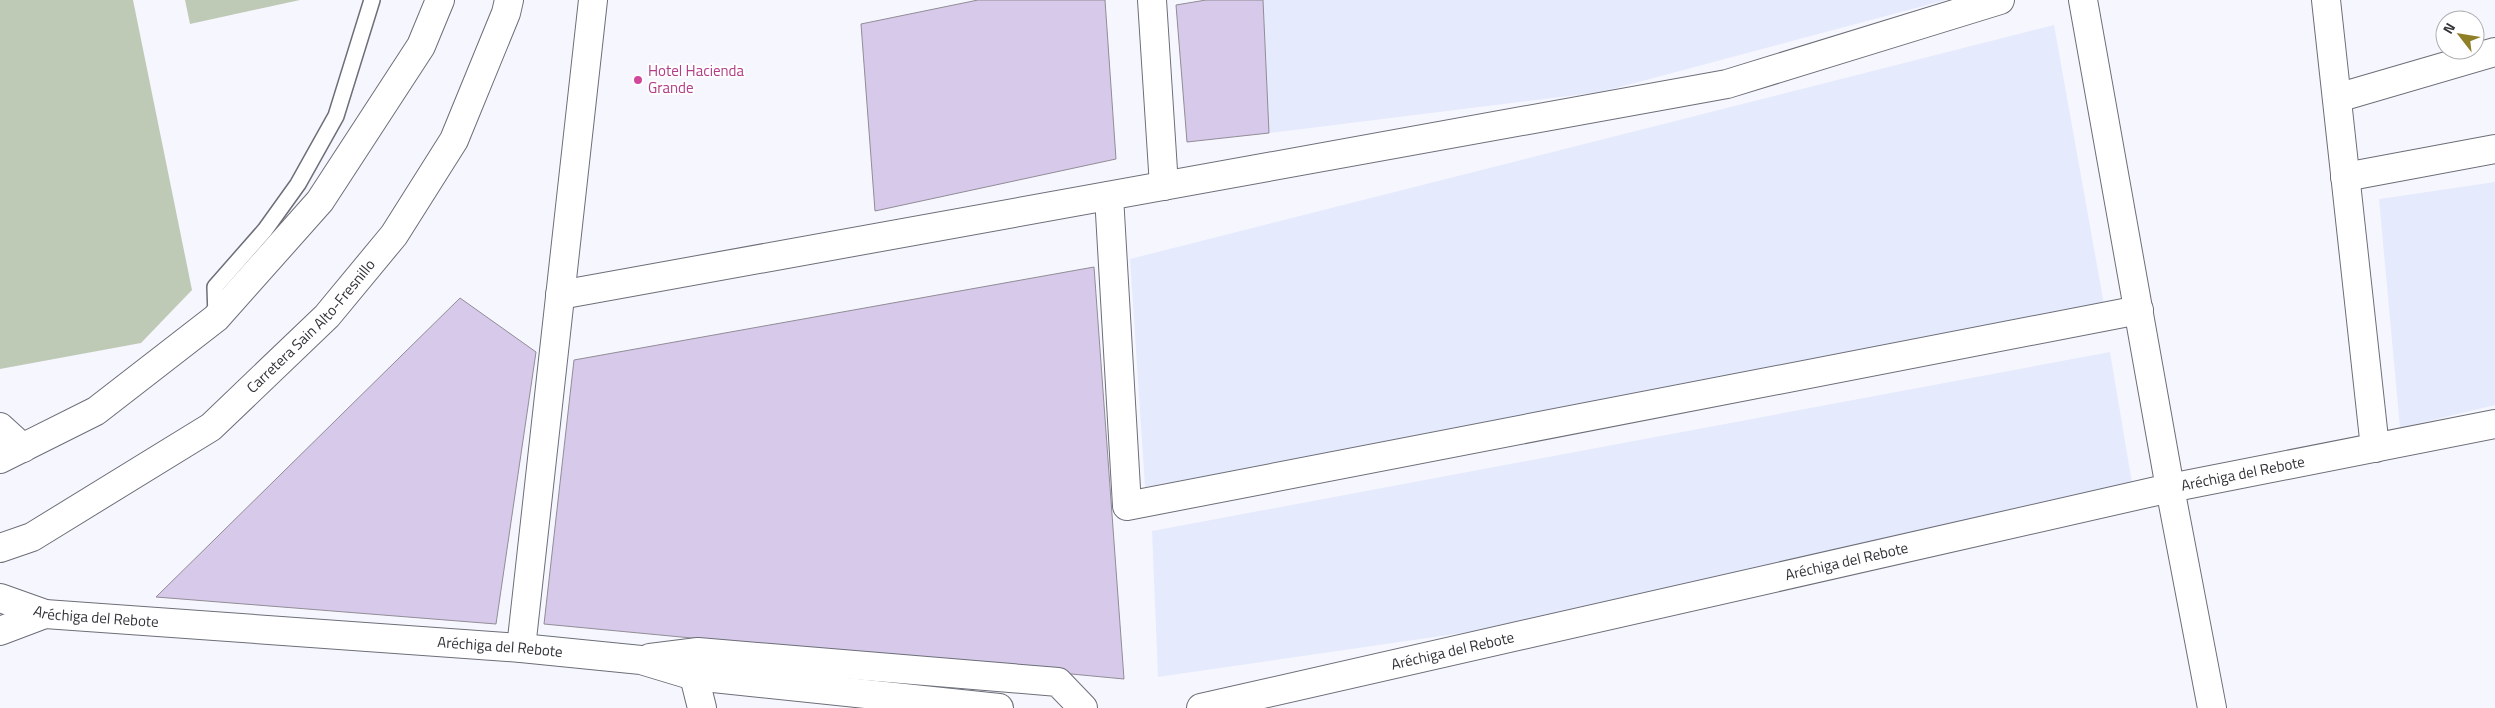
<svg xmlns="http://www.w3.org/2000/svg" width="2495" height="708" viewBox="0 0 2495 708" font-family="'Titillium Web',sans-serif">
	<rect width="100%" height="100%" fill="#f6f7fe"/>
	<!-- built -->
	<g fill="#e6eafd">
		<path d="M 1263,0 L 1946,0 L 1601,92 L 1269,133 Z"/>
		<path d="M 2054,25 L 2105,310 L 1145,487 L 1130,259 Z"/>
		<path d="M 2495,182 L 2495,405 L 2400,428 L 2379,199 Z"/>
		<path d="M 2110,352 L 2132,483 L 1469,632 L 1158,677 L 1152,531 Z"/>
	</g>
	<!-- green -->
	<g fill="#bfcab6">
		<path d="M 0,0 L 133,0 L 192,290 L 141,343 L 0,369 Z"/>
		<path d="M 185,0 L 300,0 L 190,24 Z"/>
	</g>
	<!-- building -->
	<g fill="#d7c9e9" stroke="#918c96">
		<path d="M 978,0 L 1105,0 L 1116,159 L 875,211 L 861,24 Z"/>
		<path d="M 1206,0 L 1263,0 L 1269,133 L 1187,142 L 1176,5 Z"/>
		<path d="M 1094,267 L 1124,679 L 544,624 L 574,360 Z"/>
		<path d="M 460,298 L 536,352 L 496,624 L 156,597 Z"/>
	</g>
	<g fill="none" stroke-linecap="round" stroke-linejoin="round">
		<defs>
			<path id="service" d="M 216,317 L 215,287 L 265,230 L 298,184 L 336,116 L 372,0"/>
			<g id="minor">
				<path d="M 1152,0 L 1164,186"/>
				<path d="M 2083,0 L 2170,488 L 2212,708"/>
				<path d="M 2326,0 L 2375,448"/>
				<path d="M 2337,98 L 2495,52"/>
				<path d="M 2345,177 L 2495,149"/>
				<path d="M 1109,196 L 1127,506 L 2139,310"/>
				<path d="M 560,295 L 1727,84 L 2000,0"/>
				<path d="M 0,427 L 23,448"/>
				<path d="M 0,631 L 45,614"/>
				<path d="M 521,648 L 593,0"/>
				<path d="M 697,653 L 694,676 L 702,708"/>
			</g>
			<g id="tertiary">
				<path id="s1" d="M 0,598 L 45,614 L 521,648 L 641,660 L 694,676 L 999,708"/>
				<path d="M 650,658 L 698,652 L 1058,682 L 1083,708"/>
				<path id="s2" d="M 1201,708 L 2170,488 L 2495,424"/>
			</g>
			<g id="secondary">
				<path d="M 0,459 L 96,411 L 216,318 L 320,201 L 421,46 L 440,0"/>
				<path id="s3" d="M 0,548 L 32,537 L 211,427 L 327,316 L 394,235 L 454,140 L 506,13 L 509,0"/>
			</g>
		</defs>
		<!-- service casing -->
		<use href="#service" stroke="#6c6e78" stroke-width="18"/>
		<!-- minor casing -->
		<use href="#minor" stroke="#6c6e78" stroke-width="30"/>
		<!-- tertiary casing -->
		<use href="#tertiary" stroke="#6c6e78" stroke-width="30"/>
		<!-- secondary casing -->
		<use href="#secondary" stroke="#6c6e78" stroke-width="30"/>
		<!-- service -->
		<use href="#service" stroke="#fff" stroke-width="15"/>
		<!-- minor -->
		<use href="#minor" stroke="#fff" stroke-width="28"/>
		<!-- tertiary -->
		<use href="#tertiary" stroke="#fff" stroke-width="28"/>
		<!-- secondary -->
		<use href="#secondary" stroke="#fff" stroke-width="28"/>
	</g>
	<!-- markers -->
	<circle fill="#d1479c" stroke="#fff" stroke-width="2" cx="638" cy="80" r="5"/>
	<g text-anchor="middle" stroke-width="4" stroke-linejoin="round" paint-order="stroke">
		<!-- hotel labels -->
		<g font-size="15" fill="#b23c85" stroke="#fff" text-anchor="start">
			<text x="648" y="76">Hotel Hacienda<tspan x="648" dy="17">Grande</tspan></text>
		</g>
		<!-- street labels -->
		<g font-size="15" fill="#333338" stroke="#fff">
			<text dy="5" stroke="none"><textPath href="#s3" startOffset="386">Carretera Sain Alto-Fresnillo</textPath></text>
			<text dy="5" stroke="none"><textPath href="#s2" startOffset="1068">Aréchiga del Rebote</textPath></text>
			<text dy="5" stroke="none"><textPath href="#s2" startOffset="662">Aréchiga del Rebote</textPath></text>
			<text dy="5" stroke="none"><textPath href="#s1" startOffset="99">Aréchiga del Rebote</textPath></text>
			<text dy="5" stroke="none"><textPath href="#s1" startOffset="504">Aréchiga del Rebote</textPath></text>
			<text dy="5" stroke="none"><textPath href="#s2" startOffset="258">Aréchiga del Rebote</textPath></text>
		</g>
	</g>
	<!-- north arrow -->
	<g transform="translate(2460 35) rotate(301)"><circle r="24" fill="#ffffff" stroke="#adadaf"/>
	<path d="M0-4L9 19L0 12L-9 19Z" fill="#8f8027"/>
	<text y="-8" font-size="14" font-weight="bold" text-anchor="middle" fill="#333338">N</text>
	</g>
</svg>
